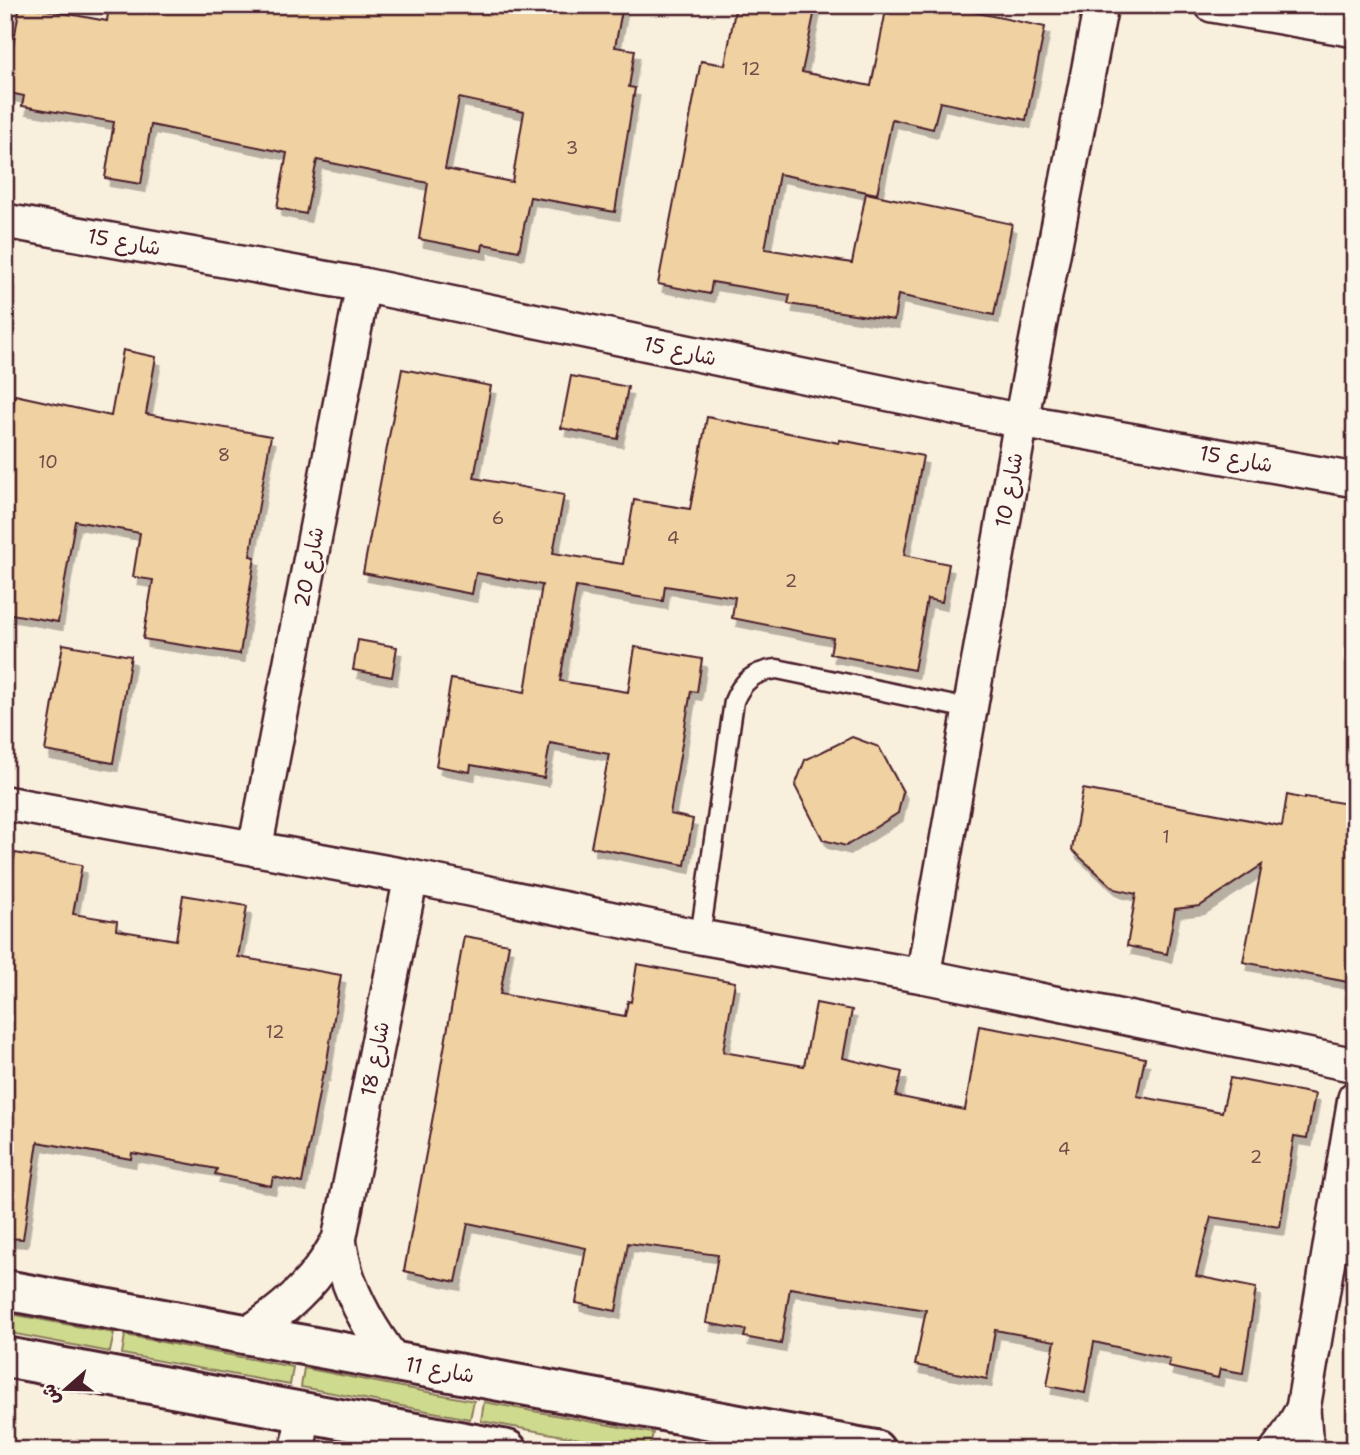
<svg xmlns="http://www.w3.org/2000/svg" width="1360" height="1455" viewBox="0 0 1360 1455" font-family="'Shantell Sans','Playpen Sans Arabic',sans-serif">
	<defs>
		<filter id="shadow"><feDropShadow dx="4.5" dy="8" stdDeviation="0" flood-color="#0004"/></filter>
	</defs>
	<rect width="100%" height="100%" fill="#f9efdd"/>
	<filter id="ink" filterUnits="userSpaceOnUse"><feTurbulence type="fractalNoise" baseFrequency=".0143" numOctaves="2"/><feDisplacementMap in="SourceGraphic" scale="14" xChannelSelector="R" yChannelSelector="G"/><feConvolveMatrix kernelMatrix="1 2 1 2 8 2 1 2 1" color-interpolation-filters="sRGB"/></filter>
	<g filter="url(#ink)">
		<!-- green -->
		<g fill="#ceda8d" stroke="#8c7c5c" stroke-width="2">
			<path d="M 5,1313 L 114,1333 L 110,1352 L 5,1332 Z"/>
			<path d="M 125,1335 L 293,1367 L 290,1385 L 122,1354 Z"/>
			<path d="M 304,1368 L 474,1401 L 470,1419 L 301,1387 Z"/>
			<path d="M 484,1402 L 653,1433 L 649,1450 L 641,1450 L 481,1421 Z"/>
		</g>
		<!-- building -->
		<g fill="#efd1a2" stroke="#4a1f2b" stroke-width="2" fill-rule="evenodd" filter="url(#shadow)">
			<path d="M 20,5 L 107,21 L 109,5 L 623,5 L 615,47 L 635,50 L 629,87 L 635,88 L 615,212 L 530,197 L 519,251 L 483,244 L 482,251 L 419,239 L 428,183 L 317,160 L 306,214 L 277,208 L 287,153 L 151,125 L 141,184 L 105,178 L 114,122 L 22,106 L 24,96 L 5,92 ZM 459,98 L 524,112 L 512,182 L 445,169 Z"/>
			<path d="M 736,5 L 816,5 L 802,72 L 871,86 L 887,5 L 940,5 L 1045,27 L 1026,120 L 940,102 L 933,129 L 892,119 L 877,194 L 779,174 L 765,249 L 852,263 L 866,193 L 1012,224 L 994,315 L 898,295 L 894,320 L 788,304 L 790,295 L 712,282 L 710,294 L 658,284 L 701,61 L 725,65 Z"/>
			<path d="M 123,350 L 156,357 L 146,414 L 271,436 L 250,556 L 255,557 L 240,654 L 143,639 L 153,580 L 133,577 L 140,533 L 75,521 L 58,622 L 5,613 L 5,441 L 15,395 L 111,416 Z"/>
			<path d="M 402,369 L 491,386 L 474,478 L 564,495 L 553,553 L 623,564 L 634,500 L 690,509 L 707,417 L 839,443 L 840,440 L 923,456 L 904,555 L 949,564 L 942,602 L 927,599 L 914,670 L 830,654 L 833,638 L 732,618 L 735,597 L 665,586 L 663,601 L 576,587 L 560,681 L 628,692 L 635,647 L 702,659 L 697,692 L 691,691 L 670,814 L 693,819 L 685,865 L 591,847 L 609,754 L 550,743 L 544,778 L 471,765 L 470,772 L 436,766 L 451,679 L 525,692 L 542,585 L 476,573 L 472,594 L 363,573 Z"/>
			<path d="M 571,376 L 628,387 L 618,439 L 561,428 Z"/>
			<path d="M 358,640 L 397,647 L 392,677 L 353,670 Z"/>
			<path d="M 63,644 L 131,656 L 113,763 L 45,751 Z"/>
			<path d="M 852,737 L 879,747 L 903,792 L 898,813 L 846,846 L 823,840 L 795,786 L 805,760 Z"/>
			<path d="M 1083,789 L 1282,826 L 1287,795 L 1305,799 L 1305,797 L 1355,805 L 1355,943 L 1348,982 L 1243,962 L 1262,865 L 1200,906 L 1175,909 L 1167,954 L 1127,946 L 1136,894 L 1115,889 L 1072,850 Z"/>
			<path d="M 15,853 L 82,865 L 73,914 L 117,921 L 116,930 L 176,940 L 183,895 L 247,906 L 238,957 L 341,975 L 325,1073 L 323,1072 L 302,1183 L 273,1177 L 271,1186 L 215,1174 L 217,1169 L 132,1153 L 131,1159 L 38,1142 L 23,1239 L 5,1238 L 5,909 Z"/>
			<path d="M 464,936 L 509,944 L 500,994 L 625,1016 L 628,1001 L 631,1002 L 637,964 L 735,982 L 723,1052 L 804,1066 L 816,1003 L 852,1010 L 843,1058 L 902,1072 L 896,1096 L 965,1110 L 979,1026 L 1054,1039 L 1145,1058 L 1137,1096 L 1222,1112 L 1230,1078 L 1315,1094 L 1307,1138 L 1294,1136 L 1280,1227 L 1211,1217 L 1196,1276 L 1256,1288 L 1243,1373 L 1220,1369 L 1218,1378 L 1168,1367 L 1170,1359 L 1094,1342 L 1085,1393 L 1047,1386 L 1055,1341 L 995,1330 L 987,1379 L 915,1365 L 926,1310 L 790,1288 L 781,1344 L 744,1337 L 746,1330 L 706,1323 L 718,1255 L 628,1243 L 616,1311 L 576,1303 L 586,1248 L 468,1223 L 456,1282 L 404,1271 L 436,1100 L 435,1100 Z"/>
		</g>
		<g fill="none" stroke-linecap="round" stroke-linejoin="round">
			<defs>
				<path id="lane" d="M 700,937 L 734,701 C 742,681 755,671 777,669 L 969,709"/>
				<g id="street">
					<path d="M 1212,5 L 1355,30"/>
					<path d="M 5,221 L 363,285 L 1021,421 L 1355,480"/>
					<path d="M 5,803 L 411,877 L 700,937 L 923,976 L 1355,1065"/>
					<path d="M 255,849 L 363,285"/>
					<path d="M 923,976 L 1021,421 L 1101,5"/>
					<path d="M 339,1240 C 341,1251 343,1262 346,1273 C 356,1306 374,1334 394,1361"/>
					<path d="M 247,1334 C 275,1316 301,1296 321,1268 C 328,1259 333,1249 339,1240 L 411,877"/>
					<path d="M 298,1450 L 303,1412"/>
					<path d="M 1277,1450 L 1288,1435 L 1303,1409"/>
					<path d="M 1308,1450 L 1305,1435 L 1303,1409 L 1355,1098"/>
				</g>
				<g id="secondary">
					<path d="M 5,1290 L 875,1450"/>
					<path d="M 5,1357 L 507,1450"/>
				</g>
			</defs>
			<!-- lane casing -->
			<use href="#lane" stroke="#4a1f2b" stroke-width="23"/>
			<!-- street casing -->
			<use href="#street" stroke="#4a1f2b" stroke-width="38"/>
			<!-- secondary casing -->
			<use href="#secondary" stroke="#4a1f2b" stroke-width="44"/>
			<!-- lane -->
			<use href="#lane" stroke="#fbf7ec" stroke-width="18"/>
			<!-- street -->
			<use href="#street" stroke="#fbf7ec" stroke-width="33"/>
			<!-- secondary -->
			<use href="#secondary" stroke="#fbf7ec" stroke-width="38"/>
		</g>
	</g>
	<g text-anchor="middle" stroke-width="5" stroke-linejoin="round" paint-order="stroke">
		<!-- number labels -->
		<g font-size="18" fill="#734c49">
			<text x="751" y="75">12</text>
			<text x="572" y="154">3</text>
			<text x="224" y="461">8</text>
			<text x="48" y="468">10</text>
			<text x="498" y="524">6</text>
			<text x="673" y="544">4</text>
			<text x="791" y="587">2</text>
			<text x="1166" y="843">1</text>
			<text x="275" y="1038">12</text>
			<text x="1064" y="1155">4</text>
			<text x="1256" y="1163">2</text>
		</g>
		<!-- street labels -->
		<g font-size="21" fill="#4a1f2b" stroke="#fbf7ec">
			<text transform="translate(124 242) rotate(10)" y="7">شارع 15</text>
			<text transform="translate(680 351) rotate(12)" y="7">شارع 15</text>
			<text transform="translate(1236 459) rotate(10)" y="7">شارع 15</text>
			<text transform="translate(1009 490) rotate(-80)" y="7">شارع 10</text>
			<text transform="translate(309 567) rotate(-79)" y="7">شارع 20</text>
			<text transform="translate(375 1059) rotate(-79)" y="7">شارع 18</text>
			<text transform="translate(440 1370) rotate(10)" y="7">شارع 11</text>
		</g>
	</g>
	<!-- margin -->
	<rect width="1360" height="1455" fill="none" stroke="#fbf7ec" stroke-width="28"/>
	<rect x="14" y="14" width="1332" height="1427" fill="none" stroke="#4a1f2b" stroke-width="2.5" filter="url(#ink)"/>
	<!-- north arrow -->
	<g transform="translate(66 1389) rotate(250)" stroke="#fbf7ec" stroke-width="5" paint-order="stroke">
	<path d="M0-5L12 26L0 18L-12 26Z" fill="#4a1f2b"/>
	<text y="-10" font-size="19" font-weight="bold" text-anchor="middle" fill="#4a1f2b">ش</text>
	</g>
</svg>
